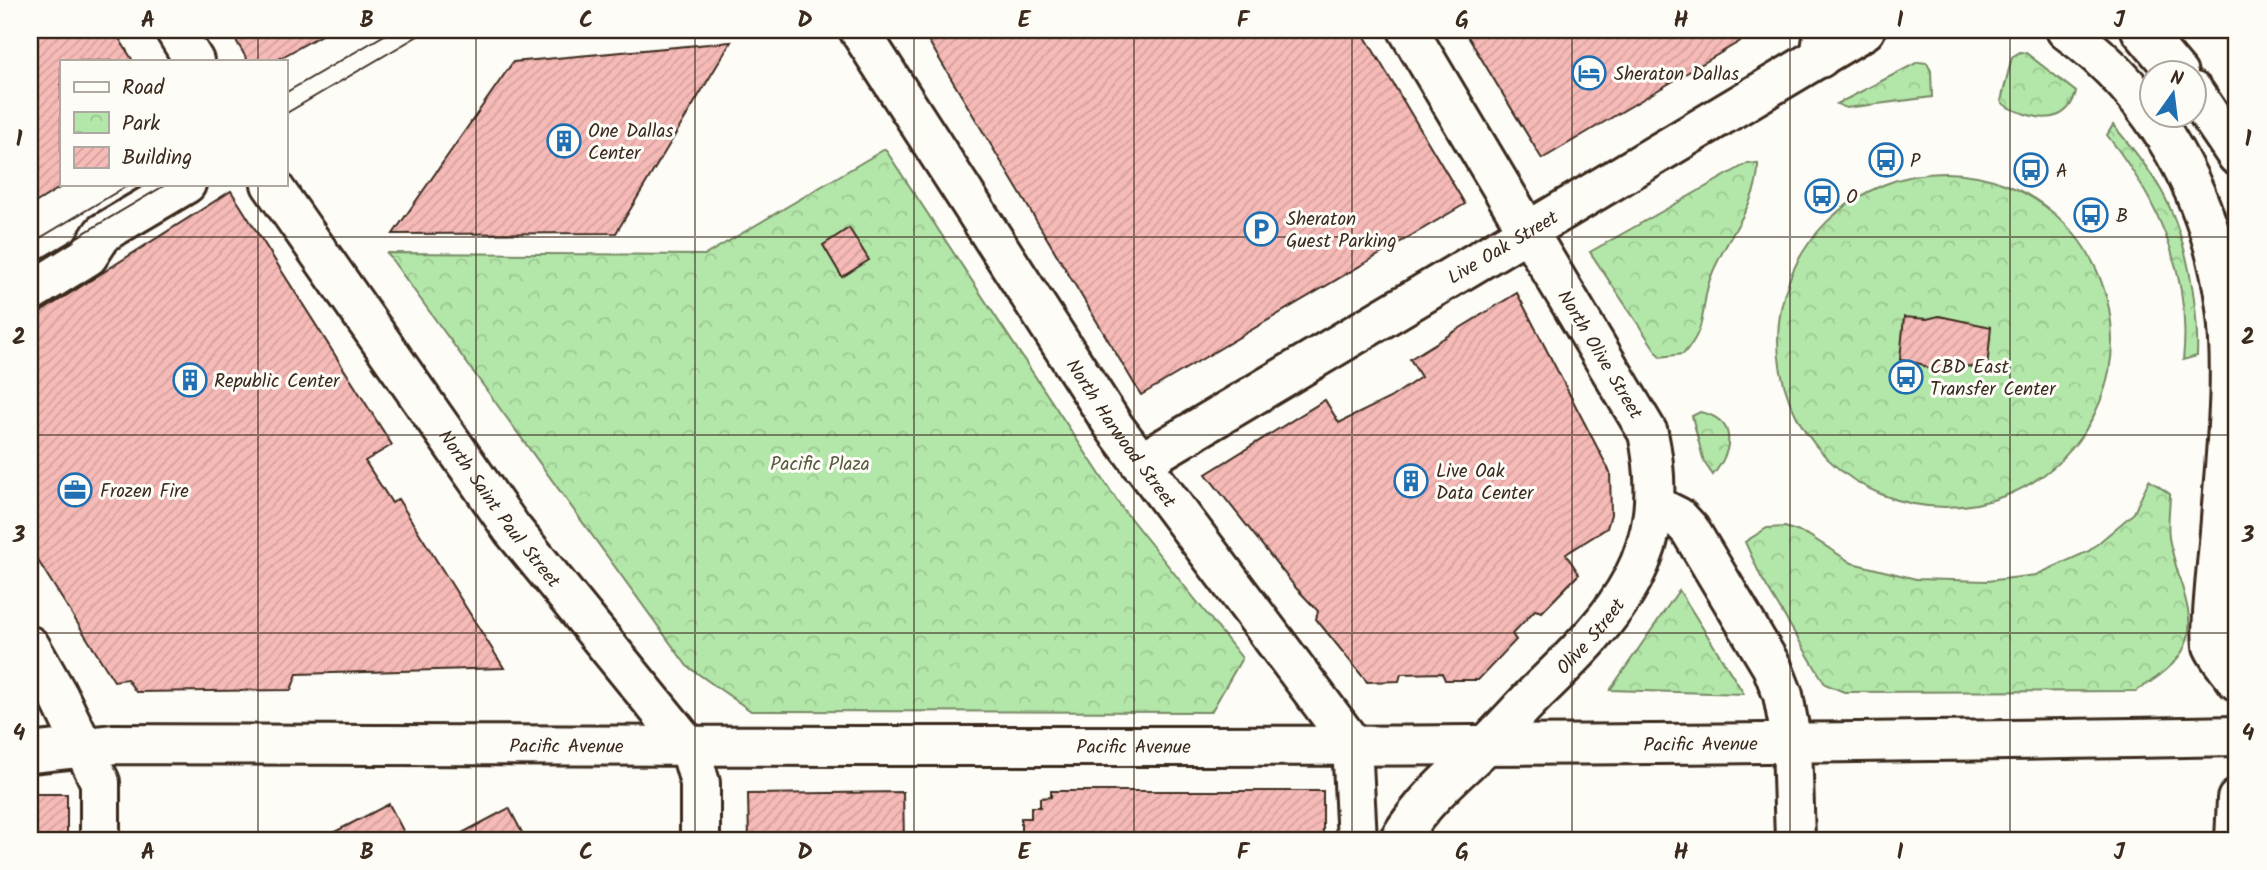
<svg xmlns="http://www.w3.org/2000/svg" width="2267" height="870" viewBox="0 0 2267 870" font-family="Kalam,sans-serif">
	<defs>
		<pattern id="park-crowns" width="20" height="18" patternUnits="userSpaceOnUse" patternTransform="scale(1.75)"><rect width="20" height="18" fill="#b3e7a9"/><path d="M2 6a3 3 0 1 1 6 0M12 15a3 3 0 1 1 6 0" fill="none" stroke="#9bc691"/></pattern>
		<pattern id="building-hatch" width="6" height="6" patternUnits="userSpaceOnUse" patternTransform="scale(1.75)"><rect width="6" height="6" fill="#f6bab7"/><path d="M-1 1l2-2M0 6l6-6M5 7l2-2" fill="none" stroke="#d4a09d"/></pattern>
	</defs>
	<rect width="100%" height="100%" fill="#fdfcf7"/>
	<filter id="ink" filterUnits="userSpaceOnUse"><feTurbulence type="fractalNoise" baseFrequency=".0143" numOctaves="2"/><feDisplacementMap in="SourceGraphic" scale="14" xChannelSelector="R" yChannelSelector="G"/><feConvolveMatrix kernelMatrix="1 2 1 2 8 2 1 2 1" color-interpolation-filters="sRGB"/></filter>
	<g filter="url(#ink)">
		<!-- park -->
		<g fill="url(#park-crowns)" stroke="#778864" stroke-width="2">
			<path d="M 2020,52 L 2026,53 L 2076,92 C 2069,118 2049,122 2025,114 C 2015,110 2007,109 2001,101 L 2012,57 Z"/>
			<path d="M 1918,62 L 1927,63 L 1931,71 L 1932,97 L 1846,108 L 1837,104 Z"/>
			<path d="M 2113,125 C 2131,146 2147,166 2161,190 C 2186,234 2199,305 2197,356 L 2183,360 C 2192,277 2158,200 2107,135 Z"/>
			<path d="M 885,149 L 1122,508 L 1242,658 L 1211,712 L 751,711 L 687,666 L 387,253 L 705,255 Z"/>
			<path d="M 1748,163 L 1758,164 C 1759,203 1726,238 1712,274 C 1699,304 1710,327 1683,354 L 1660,357 L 1590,252 Z"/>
			<circle cx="1945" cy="340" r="167"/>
			<path d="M 1700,412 C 1738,420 1733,450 1713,475 L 1704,462 L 1692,416 Z"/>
			<path d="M 2149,480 L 2170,494 C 2170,509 2166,528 2170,543 C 2187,616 2216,644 2136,691 L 1844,692 L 1825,684 L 1761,577 L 1745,542 L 1767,528 L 1785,527 L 1808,535 L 1852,563 L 1916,579 L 1987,581 L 2036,575 L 2089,551 L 2134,513 Z"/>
			<path d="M 1679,590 L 1744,694 L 1610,690 Z"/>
		</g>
		<!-- building -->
		<g fill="url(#building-hatch)" stroke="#3b2a1e" stroke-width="2">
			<path d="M 30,30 L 114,30 L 133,61 L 61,61 L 61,187 L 30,206 Z"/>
			<path d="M 230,30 L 330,30 L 275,61 L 248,61 Z"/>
			<path d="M 922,30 L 1361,30 L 1465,204 L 1141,395 Z"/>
			<path d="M 1464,30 L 1759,30 L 1542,159 Z"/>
			<path d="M 731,42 L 616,233 L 393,234 L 513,62 Z"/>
			<path d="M 231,191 L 392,445 L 365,461 L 392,503 L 398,499 L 504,668 L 297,674 L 291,690 L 136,692 L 127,679 L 114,681 L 30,548 L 30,315 L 42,311 Z"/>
			<path d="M 849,228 L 869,260 L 842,277 L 823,245 Z"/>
			<path d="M 1517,293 L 1610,472 L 1611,514 L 1607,528 L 1566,554 L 1579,574 L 1542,612 L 1535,610 L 1512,634 L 1516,640 L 1478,680 L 1445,680 L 1442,673 L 1401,674 L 1399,681 L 1367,682 L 1316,619 L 1318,611 L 1296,588 L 1206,474 L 1325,400 L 1339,423 L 1390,398 L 1421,377 L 1410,359 Z"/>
			<path d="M 1939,316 L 1991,327 L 1987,369 L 1966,366 L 1958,371 L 1930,370 L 1921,364 L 1900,360 L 1904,317 L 1927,319 Z"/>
			<path d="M 1051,791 L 1323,791 L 1323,840 L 1021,840 L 1021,818 L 1031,818 L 1031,807 L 1040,807 L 1040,798 L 1051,797 Z"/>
			<path d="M 903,792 L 904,840 L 749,840 L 748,794 Z"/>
			<rect x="30" y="794" width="37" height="46"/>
			<path d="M 389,804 L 408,840 L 319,840 Z"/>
			<path d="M 509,808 L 526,840 L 449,840 Z"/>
		</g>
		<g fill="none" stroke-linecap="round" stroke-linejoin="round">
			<defs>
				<g id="minor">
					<path d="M 175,30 L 194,61"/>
					<path id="s1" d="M 859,30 L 1115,428 L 1352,744 L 1357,840"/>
					<path id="s2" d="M 271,184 L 512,529 L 690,748 L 700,783 L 700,840"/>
					<path d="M 30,292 L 88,256 L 103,233 L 186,184"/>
					<path id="s3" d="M 1140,463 L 1865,30"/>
					<path d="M 1656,506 L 1678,517 L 1690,530 L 1772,667 L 1783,695 L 1792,743 L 1795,840"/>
					<path id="s4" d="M 30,753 L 115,744 C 822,746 1530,750 2237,736"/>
					<path id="s5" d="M 1399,840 C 1422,802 1452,776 1485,746 C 1503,729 1519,710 1537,692 C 1618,614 1674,554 1648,433 L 1408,30"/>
				</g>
				<g id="major">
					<path d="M 2066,30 C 2156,95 2212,198 2226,307 C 2235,377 2226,449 2221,519 C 2220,538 2209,636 2213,646 C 2218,658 2230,670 2237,681"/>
					<path d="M 2141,30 L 2178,74"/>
					<path d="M 1820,58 L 1824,30"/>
					<path d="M 2194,92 L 2237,156"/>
					<path d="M 30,646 L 59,697 L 100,782 L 100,840"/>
					<path d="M 2235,840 L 2237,799"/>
				</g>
			</defs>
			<!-- minor casing -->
			<use href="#minor" stroke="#3b2a1e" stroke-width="44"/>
			<!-- major casing -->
			<use href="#major" stroke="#3b2a1e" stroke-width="44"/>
			<!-- minor -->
			<use href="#minor" stroke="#fdfcf7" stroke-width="38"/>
			<!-- major -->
			<use href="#major" stroke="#fdfcf7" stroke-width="38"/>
			<!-- tram -->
			<g stroke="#3b2a1e" stroke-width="2">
				<path d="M 285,93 L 393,30"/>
				<path d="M 285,114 L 428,30"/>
				<path d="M 30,244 L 130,184"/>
				<path d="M 30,265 L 167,184"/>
			</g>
		</g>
	</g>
	<!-- grid -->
	<path fill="none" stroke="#3b2a1e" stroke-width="2" stroke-opacity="0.55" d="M 258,30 L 258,61M 476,30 L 476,840M 695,30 L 695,840M 914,30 L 914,840M 1134,30 L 1134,840M 1352,30 L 1352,840M 1572,30 L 1572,840M 1790,30 L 1790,840M 2010,30 L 2010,840M 258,184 L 258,840M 30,237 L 2237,237M 30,435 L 2237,435M 30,633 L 2237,633"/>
	<!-- icons -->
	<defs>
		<symbol id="hotel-ring" viewBox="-11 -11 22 22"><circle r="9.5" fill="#fdfcf7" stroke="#1f6fb2" stroke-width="1.5"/><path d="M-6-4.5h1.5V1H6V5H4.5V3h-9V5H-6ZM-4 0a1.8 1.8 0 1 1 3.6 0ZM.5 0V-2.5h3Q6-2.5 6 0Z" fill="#1f6fb2"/></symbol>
		<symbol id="building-ring" viewBox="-11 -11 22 22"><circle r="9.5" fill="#fdfcf7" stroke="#1f6fb2" stroke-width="1.5"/><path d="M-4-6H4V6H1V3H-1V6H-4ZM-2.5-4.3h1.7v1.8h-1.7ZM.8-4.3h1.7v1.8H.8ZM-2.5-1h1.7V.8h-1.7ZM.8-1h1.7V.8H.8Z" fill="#1f6fb2"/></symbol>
		<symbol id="bus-ring" viewBox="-11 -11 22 22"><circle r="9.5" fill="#fdfcf7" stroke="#1f6fb2" stroke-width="1.5"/><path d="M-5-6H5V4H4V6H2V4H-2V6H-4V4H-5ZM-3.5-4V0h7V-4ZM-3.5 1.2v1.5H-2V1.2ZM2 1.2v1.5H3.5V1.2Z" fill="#1f6fb2"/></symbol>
		<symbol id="parking-ring" viewBox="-11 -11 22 22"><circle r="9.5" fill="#fdfcf7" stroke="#1f6fb2" stroke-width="1.5"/><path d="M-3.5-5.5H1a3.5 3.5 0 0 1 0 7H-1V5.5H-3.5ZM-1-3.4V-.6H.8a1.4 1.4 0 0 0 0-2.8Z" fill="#1f6fb2"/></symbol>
		<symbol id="office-ring" viewBox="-11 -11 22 22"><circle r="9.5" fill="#fdfcf7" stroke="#1f6fb2" stroke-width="1.5"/><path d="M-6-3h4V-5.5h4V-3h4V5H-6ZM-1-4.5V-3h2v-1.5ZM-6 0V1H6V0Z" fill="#1f6fb2"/></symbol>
	</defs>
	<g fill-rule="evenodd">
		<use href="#hotel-ring" x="1570" y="54" width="38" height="38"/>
		<use href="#building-ring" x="545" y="122" width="38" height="38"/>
		<use href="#bus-ring" x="1867" y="141" width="38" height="38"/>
		<use href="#bus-ring" x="2012" y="151" width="38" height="38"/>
		<use href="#bus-ring" x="1803" y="177" width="38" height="38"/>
		<use href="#bus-ring" x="2072" y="196" width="38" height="38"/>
		<use href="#parking-ring" x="1242" y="210" width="38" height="38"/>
		<use href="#bus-ring" x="1887" y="358" width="38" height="38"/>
		<use href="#building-ring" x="171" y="361" width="38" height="38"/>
		<use href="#building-ring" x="1392" y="462" width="38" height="38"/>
		<use href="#office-ring" x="56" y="471" width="38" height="38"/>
	</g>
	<g text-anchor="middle" stroke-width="6" stroke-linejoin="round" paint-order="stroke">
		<!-- poi labels -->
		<g font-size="19" fill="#3b2a1e" stroke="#fdfcf7" text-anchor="start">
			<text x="1614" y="80">Sheraton Dallas</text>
			<text x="588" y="137">One Dallas<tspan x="588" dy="22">Center</tspan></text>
			<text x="1910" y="167">P</text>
			<text x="2056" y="177">A</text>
			<text x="1846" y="203">O</text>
			<text x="2116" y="222">B</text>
			<text x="1286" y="225">Sheraton<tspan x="1286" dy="22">Guest Parking</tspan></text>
			<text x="1930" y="373">CBD East<tspan x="1930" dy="22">Transfer Center</tspan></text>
			<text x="214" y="387">Republic Center</text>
			<text x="1436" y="477">Live Oak<tspan x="1436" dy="22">Data Center</tspan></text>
			<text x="100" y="497">Frozen Fire</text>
		</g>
		<!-- street labels -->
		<g font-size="19" fill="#3b2a1e" stroke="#fdfcf7">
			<text dy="7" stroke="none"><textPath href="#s3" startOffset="422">Live Oak Street</textPath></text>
			<text transform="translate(1601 354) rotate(59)" y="7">North Olive Street</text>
			<text dy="7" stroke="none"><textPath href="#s1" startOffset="481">North Harwood Street</textPath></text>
			<text dy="7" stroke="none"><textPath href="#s2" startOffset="397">North Saint Paul Street</textPath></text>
			<text dy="7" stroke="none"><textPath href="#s5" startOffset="280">Olive Street</textPath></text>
			<text dy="7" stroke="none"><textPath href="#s4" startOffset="1671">Pacific Avenue</textPath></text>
			<text dy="7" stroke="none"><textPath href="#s4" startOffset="537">Pacific Avenue</textPath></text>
			<text dy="7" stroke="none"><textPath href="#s4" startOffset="1104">Pacific Avenue</textPath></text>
		</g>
		<!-- park labels -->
		<g font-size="19" fill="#595941" stroke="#fdfcf7">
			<text x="820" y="470">Pacific Plaza</text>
		</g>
	</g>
	<!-- margin -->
	<rect width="2267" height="870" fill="none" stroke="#fdfcf7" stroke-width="77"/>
	<!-- legend -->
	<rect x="60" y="60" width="228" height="126" fill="#fdfcf7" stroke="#afa8a0" stroke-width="2"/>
	<rect x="74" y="82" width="35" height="10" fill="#fdfcf7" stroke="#afa8a0" stroke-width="2"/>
	<text x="122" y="94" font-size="21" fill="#3b2a1e">Road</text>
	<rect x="74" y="112" width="35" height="21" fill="url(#park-crowns)" stroke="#afa8a0" stroke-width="2"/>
	<text x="122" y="130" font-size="21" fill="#3b2a1e">Park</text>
	<rect x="74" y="147" width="35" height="21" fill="url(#building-hatch)" stroke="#afa8a0" stroke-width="2"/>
	<text x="122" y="164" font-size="21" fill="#3b2a1e">Building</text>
	<!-- north arrow -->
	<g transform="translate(2173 94) rotate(14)"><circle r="33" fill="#fdfcf7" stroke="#afa8a0" stroke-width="2"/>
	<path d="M0-5L12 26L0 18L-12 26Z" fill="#1f6fb2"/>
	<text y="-10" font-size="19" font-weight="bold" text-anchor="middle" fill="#3b2a1e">N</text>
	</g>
	<rect x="38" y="38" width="2190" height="794" fill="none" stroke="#3b2a1e" stroke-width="2.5"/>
	<g font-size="23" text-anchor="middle" font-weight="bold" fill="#3b2a1e">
		<text x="148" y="27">A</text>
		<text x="367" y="27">B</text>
		<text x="586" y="27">C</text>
		<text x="805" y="27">D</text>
		<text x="1024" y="27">E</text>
		<text x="1243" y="27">F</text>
		<text x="1462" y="27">G</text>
		<text x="1681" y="27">H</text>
		<text x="1900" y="27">I</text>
		<text x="2119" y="27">J</text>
		<text x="19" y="146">1</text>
		<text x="2248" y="146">1</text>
		<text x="19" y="344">2</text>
		<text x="2248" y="344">2</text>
		<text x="19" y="542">3</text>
		<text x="2248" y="542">3</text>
		<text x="19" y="740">4</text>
		<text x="2248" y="740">4</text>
		<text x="148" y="859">A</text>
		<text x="367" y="859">B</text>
		<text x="586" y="859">C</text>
		<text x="805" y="859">D</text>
		<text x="1024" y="859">E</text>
		<text x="1243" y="859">F</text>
		<text x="1462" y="859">G</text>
		<text x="1681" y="859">H</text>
		<text x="1900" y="859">I</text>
		<text x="2119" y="859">J</text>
	</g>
</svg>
